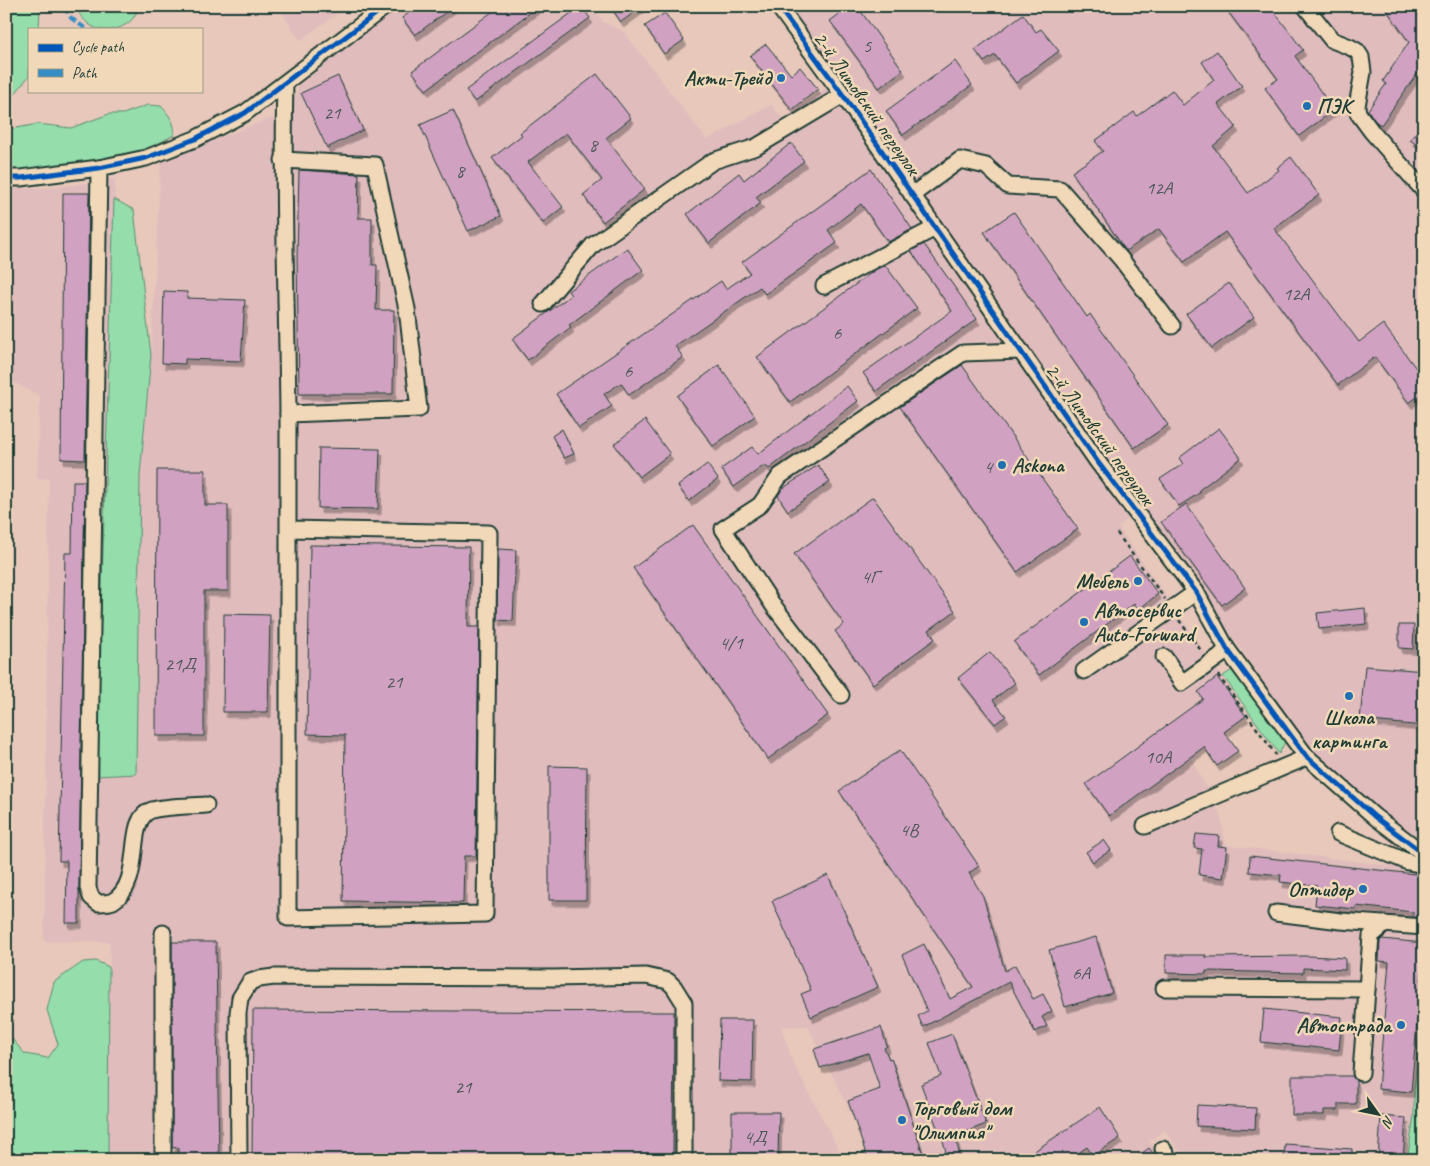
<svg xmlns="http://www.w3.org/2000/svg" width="1430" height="1166" viewBox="0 0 1430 1166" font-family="Caveat,sans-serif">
	<defs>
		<filter id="shadow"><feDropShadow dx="3" dy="5.5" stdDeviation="0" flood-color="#0004"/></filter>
	</defs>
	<rect width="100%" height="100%" fill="#e7c8bb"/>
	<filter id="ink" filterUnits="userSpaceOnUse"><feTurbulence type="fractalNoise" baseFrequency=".02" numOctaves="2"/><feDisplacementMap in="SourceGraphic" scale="10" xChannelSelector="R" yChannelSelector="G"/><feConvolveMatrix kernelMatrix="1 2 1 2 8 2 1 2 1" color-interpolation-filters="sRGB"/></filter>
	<g filter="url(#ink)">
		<!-- built -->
		<g fill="#e0bcbd">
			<path d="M 278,6 L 348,6 L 300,40 Z"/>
			<path d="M 402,6 L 593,6 L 603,22 L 624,32 L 707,140 L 771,105 L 783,119 L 834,82 L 778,6 L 1424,6 L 1424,843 L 1333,773 L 1310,750 L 1237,643 L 1220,640 L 1133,515 L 1118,527 L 1249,716 L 1191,759 L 1220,814 L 1226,845 L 1424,870 L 1424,978 L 1413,1091 L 1413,1160 L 1185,1160 L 1165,1130 L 1149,1141 L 1161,1160 L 874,1160 L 808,1026 L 781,1027 L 792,1060 L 844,1160 L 108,1160 L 110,942 L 44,941 L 49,479 L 37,478 L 40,396 L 6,378 L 6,189 L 50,188 L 115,179 L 96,776 L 140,475 L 151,355 L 161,160 L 270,119 L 288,117 L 300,82 Z"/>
		</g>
		<!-- green -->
		<g fill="#95ddab" stroke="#5a8d70">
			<path d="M 6,6 L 40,6 L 39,29 L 29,29 L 29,76 L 14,95 L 6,98 Z"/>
			<path d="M 75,6 L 138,6 C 136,26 110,35 93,27 C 85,22 79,15 75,6 Z"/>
			<path d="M 148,105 L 161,106 C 169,115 176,123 174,135 L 148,149 L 98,162 L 20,171 L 6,170 L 6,130 L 38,124 L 71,128 L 109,114 L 123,114 Z"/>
			<path d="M 114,199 L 134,210 L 151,355 L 140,475 L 136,774 L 96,776 Z"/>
			<path d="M 1235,668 L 1286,740 L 1279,754 L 1223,676 Z"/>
			<path d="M 96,961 L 109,967 L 108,1160 L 6,1160 L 6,1032 L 25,1054 L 48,1058 L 58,1044 L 47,1010 L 54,982 L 83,962 Z"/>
			<path d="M 1424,991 L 1424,1159 L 1407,1160 L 1414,1116 L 1414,1090 Z"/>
		</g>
		<!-- building -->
		<g fill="#d0a1c1" stroke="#1f3d34" filter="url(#shadow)">
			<path d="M 418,6 L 454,6 L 415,35 L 402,18 Z"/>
			<path d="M 500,6 L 539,6 L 426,90 L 412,71 Z"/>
			<path d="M 581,6 L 590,18 L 475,102 L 466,90 Z"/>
			<path d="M 610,6 L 643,6 L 621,22 Z"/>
			<path d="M 850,6 L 857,6 L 903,70 L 879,88 L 830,21 Z"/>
			<path d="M 1224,6 L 1270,6 L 1303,50 L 1295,56 L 1334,110 L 1299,136 L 1265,88 L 1278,79 Z"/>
			<path d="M 1384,6 L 1424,6 L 1424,64 L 1381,125 L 1375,121 L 1368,110 L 1386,84 L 1383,81 L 1409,42 Z"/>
			<path d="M 665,13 L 684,40 L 664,54 L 645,26 Z"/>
			<path d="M 1023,14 L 1036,32 L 1041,29 L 1059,51 L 1016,83 L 995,55 L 984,62 L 975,50 Z"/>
			<path d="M 766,44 L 791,75 L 800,67 L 818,89 L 792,110 L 750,56 Z"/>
			<path d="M 1217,51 L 1242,86 L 1218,104 L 1236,127 L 1213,146 L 1248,193 L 1279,170 L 1277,168 L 1291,157 L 1319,195 L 1274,228 L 1359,342 L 1383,324 L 1424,379 L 1424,392 L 1409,403 L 1375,357 L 1338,385 L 1225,232 L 1184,262 L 1159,229 L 1126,251 L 1072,172 L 1103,151 L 1095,141 L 1134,112 L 1137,116 L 1172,90 L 1183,105 L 1214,80 L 1202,62 Z"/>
			<path d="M 955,61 L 972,85 L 903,135 L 886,111 Z"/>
			<path d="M 597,74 L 631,118 L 606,138 L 645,189 L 603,222 L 583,195 L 602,180 L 566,133 L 528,162 L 563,207 L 543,223 L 492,158 L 522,135 L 520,133 Z"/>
			<path d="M 338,76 L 363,130 L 327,148 L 301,93 Z"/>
			<path d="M 453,110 L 501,216 L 468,231 L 420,125 Z"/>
			<path d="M 1424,122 L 1424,150 L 1410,140 Z"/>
			<path d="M 791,143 L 804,161 L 756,197 L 761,203 L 709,243 L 687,214 L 739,173 L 744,180 Z"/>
			<path d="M 871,169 L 912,229 L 888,242 L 861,204 L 828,230 L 837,243 L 765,294 L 760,287 L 675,346 L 683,357 L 629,395 L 621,383 L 604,394 L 612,406 L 579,428 L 556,394 L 721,281 L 726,289 L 750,273 L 742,262 Z"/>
			<path d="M 299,170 L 359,174 L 358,218 L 372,218 L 372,265 L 377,265 L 376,310 L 394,310 L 393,394 L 299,394 L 297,257 Z"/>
			<path d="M 63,193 L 89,193 L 85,460 L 61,459 Z"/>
			<path d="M 1014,212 L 1087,317 L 1090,314 L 1168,425 L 1134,448 L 984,232 Z"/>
			<path d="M 924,244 L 977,319 L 876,391 L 863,373 L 952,311 L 911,251 Z"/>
			<path d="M 627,248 L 643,270 L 569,325 L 571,327 L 528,360 L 512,339 L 571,295 L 568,291 Z"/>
			<path d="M 885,265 L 917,308 L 790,402 L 757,357 L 875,270 Z"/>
			<path d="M 1229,283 L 1254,317 L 1212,348 L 1186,314 Z"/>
			<path d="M 164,291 L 187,292 L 187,298 L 245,300 L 241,361 L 185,359 L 185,364 L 162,363 Z"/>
			<path d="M 719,365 L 755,416 L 713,446 L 677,396 Z"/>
			<path d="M 962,365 L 1078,529 L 1017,572 L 900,407 Z"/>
			<path d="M 847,386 L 858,401 L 769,469 L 765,465 L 734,487 L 721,469 L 752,447 L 758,454 Z"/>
			<path d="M 645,420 L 670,454 L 639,477 L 614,444 Z"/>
			<path d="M 1219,428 L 1241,458 L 1199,490 L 1201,492 L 1179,506 L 1160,479 L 1183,464 L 1179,458 Z"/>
			<path d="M 562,429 L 574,454 L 564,458 L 552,436 Z"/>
			<path d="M 319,448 L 380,449 L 378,509 L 318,508 Z"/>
			<path d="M 707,464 L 718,479 L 689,501 L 678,486 Z"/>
			<path d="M 818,465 L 830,482 L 788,511 L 778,496 L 782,489 Z"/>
			<path d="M 157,470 L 205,470 L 205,505 L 228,505 L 228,591 L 204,591 L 204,736 L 156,736 Z"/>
			<path d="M 73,481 L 85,481 L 79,888 L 79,923 L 66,923 L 67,861 L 59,861 L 65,553 L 72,553 Z"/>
			<path d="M 873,497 L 955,611 L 929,630 L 935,639 L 873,684 L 835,631 L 844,624 L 794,554 Z"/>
			<path d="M 1186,504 L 1245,588 L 1222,605 L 1161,522 Z"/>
			<path d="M 693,525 L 828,715 L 768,759 L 633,568 Z"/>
			<path d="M 310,545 L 469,547 L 468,627 L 479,627 L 476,856 L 464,856 L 463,903 L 343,901 L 345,735 L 307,734 Z"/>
			<path d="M 498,549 L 516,550 L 513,621 L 497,620 Z"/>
			<path d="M 1130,556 L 1158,594 L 1138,610 L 1134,604 L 1039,675 L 1014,642 Z"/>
			<path d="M 1365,608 L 1366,624 L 1319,629 L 1317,613 Z"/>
			<path d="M 224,614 L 270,615 L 268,712 L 223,712 Z"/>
			<path d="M 1399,625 L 1414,625 L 1413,649 L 1399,648 Z"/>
			<path d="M 990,652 L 1015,683 L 993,700 L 1006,716 L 995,724 L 958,678 Z"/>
			<path d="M 1365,666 L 1424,671 L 1424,726 L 1360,720 Z"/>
			<path d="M 1217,677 L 1246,716 L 1224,732 L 1238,751 L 1217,766 L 1204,747 L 1109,816 L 1086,784 L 1203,699 L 1198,692 Z"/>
			<path d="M 900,750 L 979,866 L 969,873 L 983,896 L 1005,971 L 1015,965 L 1033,999 L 1043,994 L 1052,1011 L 1042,1017 L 1047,1026 L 1035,1032 L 1009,982 L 923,1027 L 918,1016 L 927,1011 L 902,955 L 924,944 L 950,999 L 973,987 L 839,791 Z"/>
			<path d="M 549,766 L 587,767 L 586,900 L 549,900 Z"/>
			<path d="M 1196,834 L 1219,836 L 1218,846 L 1227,847 L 1223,878 L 1199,875 L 1202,849 L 1194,848 Z"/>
			<path d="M 1104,840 L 1111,850 L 1093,862 L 1086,852 Z"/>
			<path d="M 1250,856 L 1424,875 L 1424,918 L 1413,917 L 1413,912 L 1356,906 L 1356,909 L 1315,905 L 1317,886 L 1280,882 L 1281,875 L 1249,872 Z"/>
			<path d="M 828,875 L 878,987 L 811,1017 L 801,994 L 811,990 L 772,901 Z"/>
			<path d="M 1096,937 L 1112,993 L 1065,1007 L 1049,950 Z"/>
			<path d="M 1382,939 L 1424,943 L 1411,1092 L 1378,1089 L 1389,962 L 1379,961 L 1380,941 Z"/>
			<path d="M 172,942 L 216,942 L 219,1160 L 178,1160 L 178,1147 L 172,1148 Z"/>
			<path d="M 1166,955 L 1206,955 L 1205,957 L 1309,956 L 1345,958 L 1345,970 L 1303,968 L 1303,973 L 1206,971 L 1206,974 L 1166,973 Z"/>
			<path d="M 1264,1009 L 1342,1017 L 1339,1050 L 1261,1042 Z"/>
			<path d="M 253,1010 L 674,1012 L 673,1160 L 252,1160 Z"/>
			<path d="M 720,1020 L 753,1020 L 752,1082 L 718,1081 Z"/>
			<path d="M 881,1027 L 887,1046 L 884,1048 L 889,1059 L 891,1058 L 925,1160 L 868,1160 L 848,1101 L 880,1089 L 868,1053 L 820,1068 L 814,1049 Z"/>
			<path d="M 952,1034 L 986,1124 L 955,1136 L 961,1160 L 948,1160 L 940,1129 L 938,1130 L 921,1084 L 941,1076 L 929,1043 Z"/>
			<path d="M 1292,1076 L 1352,1076 L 1356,1081 L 1356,1104 L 1338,1104 L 1338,1110 L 1324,1110 L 1324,1115 L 1292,1115 Z"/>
			<path d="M 1197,1105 L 1256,1108 L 1255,1129 L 1196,1126 Z"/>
			<path d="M 1100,1107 L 1120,1138 L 1093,1156 L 1087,1147 L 1068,1160 L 1021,1160 Z"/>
			<path d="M 732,1112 L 779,1112 L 778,1160 L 732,1160 Z"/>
			<path d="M 1381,1116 L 1406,1118 L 1403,1160 L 1378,1160 Z"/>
			<path d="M 1285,1144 L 1352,1149 L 1352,1160 L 1284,1160 Z"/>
			<path d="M 1149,1148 L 1158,1160 L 1133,1160 Z"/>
		</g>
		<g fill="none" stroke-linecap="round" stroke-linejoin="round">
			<defs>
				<g id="minor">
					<path d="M 778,6 L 843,95 L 1097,461 L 1196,592 L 1227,649 L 1306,756 L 1375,817 L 1424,854"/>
					<path d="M 1305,6 L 1332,40 L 1350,47 L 1357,51 L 1361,57 L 1363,72 L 1357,106 L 1358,113 L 1372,132 L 1424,191"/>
					<path d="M 285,84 C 282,194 287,304 288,415 C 289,582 288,750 288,918 L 485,914 L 489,533 L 288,529"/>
					<path d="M 283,160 L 375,165 L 407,309 L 419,409 L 288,414"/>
					<path d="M 99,168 L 88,888 L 91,897 L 98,903 C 103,903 109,903 113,901 C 146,881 123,819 152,810 C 164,806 193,806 206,805"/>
					<path d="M 6,178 L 21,178 L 99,168 L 146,158 L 195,139 L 245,113 L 386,6"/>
					<path d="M 912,195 L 960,160 L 986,166 L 1008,186 L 1060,189 L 1121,259 L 1172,326"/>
					<path d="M 824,286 L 935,228"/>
					<path d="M 543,304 L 593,245 L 713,161 L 756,147 L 843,95"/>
					<path d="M 1164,657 L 1182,683 L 1220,656 L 1227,649"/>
					<path d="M 1084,671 L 1196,592"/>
					<path d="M 841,695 L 773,605 L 723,529 L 760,505 L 780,476 L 963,353 L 1021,351"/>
					<path d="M 1145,826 L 1298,761 L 1306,756"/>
					<path d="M 1338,833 L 1408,862 L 1424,865"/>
					<path d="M 1276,913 L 1341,921 L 1424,927"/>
					<path d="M 1164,988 L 1367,989 L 1371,936 L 1385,924"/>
					<path d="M 1361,1073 L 1367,989"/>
					<path d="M 1163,1149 L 1170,1160"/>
					<path d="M 163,1160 L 163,933"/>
					<path d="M 239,1160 L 238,1013 L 240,998 L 250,982 L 259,979 L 274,977 L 553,978 L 646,976 L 668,981 L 674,987 L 684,1003 L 684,1160"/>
				</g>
			</defs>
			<!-- minor casing -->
			<use href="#minor" stroke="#1f3d34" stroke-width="19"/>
			<!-- path -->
			<g stroke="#1f3d34" stroke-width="2.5" stroke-dasharray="4 4" stroke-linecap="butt">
				<path d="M 1117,533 L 1165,599"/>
				<path d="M 1179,620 L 1202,652"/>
				<path d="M 1218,675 L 1276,755"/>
			</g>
			<!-- minor -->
			<use href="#minor" stroke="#f1d8b9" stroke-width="15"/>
			<!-- quiet -->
			<path stroke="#378ec5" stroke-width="4" stroke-dasharray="8 4" stroke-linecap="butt" d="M 64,6 L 71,18 L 86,29"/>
			<defs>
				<g id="cycleway">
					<path d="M 778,6 L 843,95 L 1097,461 L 1196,592 L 1227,649 L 1306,756 L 1375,817 L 1424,854"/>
					<path d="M 6,178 L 21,178 L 99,168 L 146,158 L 195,139 L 245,113 L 386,6"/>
				</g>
			</defs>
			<!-- cycleway casing -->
			<use href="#cycleway" stroke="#f1d8b9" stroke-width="8"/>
			<!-- cycleway -->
			<use href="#cycleway" stroke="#0057b8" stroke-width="5"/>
		</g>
	</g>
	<!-- markers -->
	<g fill="#1f6fb2" stroke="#f1d8b9" stroke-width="2">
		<circle cx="781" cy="78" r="5"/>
		<circle cx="1307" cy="106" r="5"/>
		<circle cx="1002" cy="465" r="5"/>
		<circle cx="1138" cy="581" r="5"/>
		<circle cx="1084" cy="622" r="5"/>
		<circle cx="1349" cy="696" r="5"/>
		<circle cx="1363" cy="889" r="5"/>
		<circle cx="1401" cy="1025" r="5"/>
		<circle cx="902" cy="1120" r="5"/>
	</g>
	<g text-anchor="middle" stroke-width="5" stroke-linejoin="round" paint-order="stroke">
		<!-- number labels -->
		<g font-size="19" fill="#4b5657">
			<text x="867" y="52">5</text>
			<text x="332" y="119">21</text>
			<text x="593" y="151">8</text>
			<text x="460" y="177">8</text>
			<text x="1159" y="194">12А</text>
			<text x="1296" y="300">12А</text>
			<text x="837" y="339">6</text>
			<text x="628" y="377">6</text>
			<text x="988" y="473">4</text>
			<text x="870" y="583">4Г</text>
			<text x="731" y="649">4/1</text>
			<text x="180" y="670">21Д</text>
			<text x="394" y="688">21</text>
			<text x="1158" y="763">10А</text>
			<text x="909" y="836">4В</text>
			<text x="1081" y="979">6А</text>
			<text x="463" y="1093">21</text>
			<text x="755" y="1143">4Д</text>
		</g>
		<!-- poi labels -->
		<g font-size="21" font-weight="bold" fill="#1f3d34" stroke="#f1d8b9" text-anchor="end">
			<text x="771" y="85">Акти-Трейд</text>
			<text x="1317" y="113" text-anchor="start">ПЭК</text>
			<text x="1012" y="472" text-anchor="start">Askona</text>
			<text x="1128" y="588">Мебель</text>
			<text x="1094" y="617" text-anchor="start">Автосервис<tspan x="1094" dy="24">Auto-Forward</tspan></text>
			<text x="1349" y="724" text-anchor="middle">Школа<tspan x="1349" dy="24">картинга</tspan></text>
			<text x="1353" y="896">Оптидор</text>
			<text x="1391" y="1032">Автострада</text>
			<text x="912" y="1115" text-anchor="start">Торговый дом<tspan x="912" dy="24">"Олимпия"</tspan></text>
		</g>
		<!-- street labels -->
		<g font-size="21" fill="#1f3d34" stroke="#f1d8b9">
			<text transform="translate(867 103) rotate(55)" y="7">2-й Литовский переулок</text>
			<text transform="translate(1100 434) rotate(54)" y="7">2-й Литовский переулок</text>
		</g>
	</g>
	<!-- margin -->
	<rect width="1430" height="1166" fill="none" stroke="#f1d8b9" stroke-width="25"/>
	<rect x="12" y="12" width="1405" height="1141" fill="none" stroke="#1f3d34" stroke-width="2" filter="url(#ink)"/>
	<!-- legend -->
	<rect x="28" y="28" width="175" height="65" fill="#f1d8b9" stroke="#9d9a84"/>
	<rect x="38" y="44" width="25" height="8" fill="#0057b8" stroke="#9d9a84"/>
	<text x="72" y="52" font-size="15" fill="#1f3d34">Cycle path</text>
	<rect x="38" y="69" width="25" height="8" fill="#378ec5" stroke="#9d9a84"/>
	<text x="72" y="78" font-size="15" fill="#1f3d34">Path</text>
	<!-- north arrow -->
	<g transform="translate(1378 1114) rotate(123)" stroke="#f1d8b9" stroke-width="4" paint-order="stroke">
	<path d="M0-4L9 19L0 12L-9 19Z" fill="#1f3d34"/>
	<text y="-8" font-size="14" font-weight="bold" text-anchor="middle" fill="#1f3d34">N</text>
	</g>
</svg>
